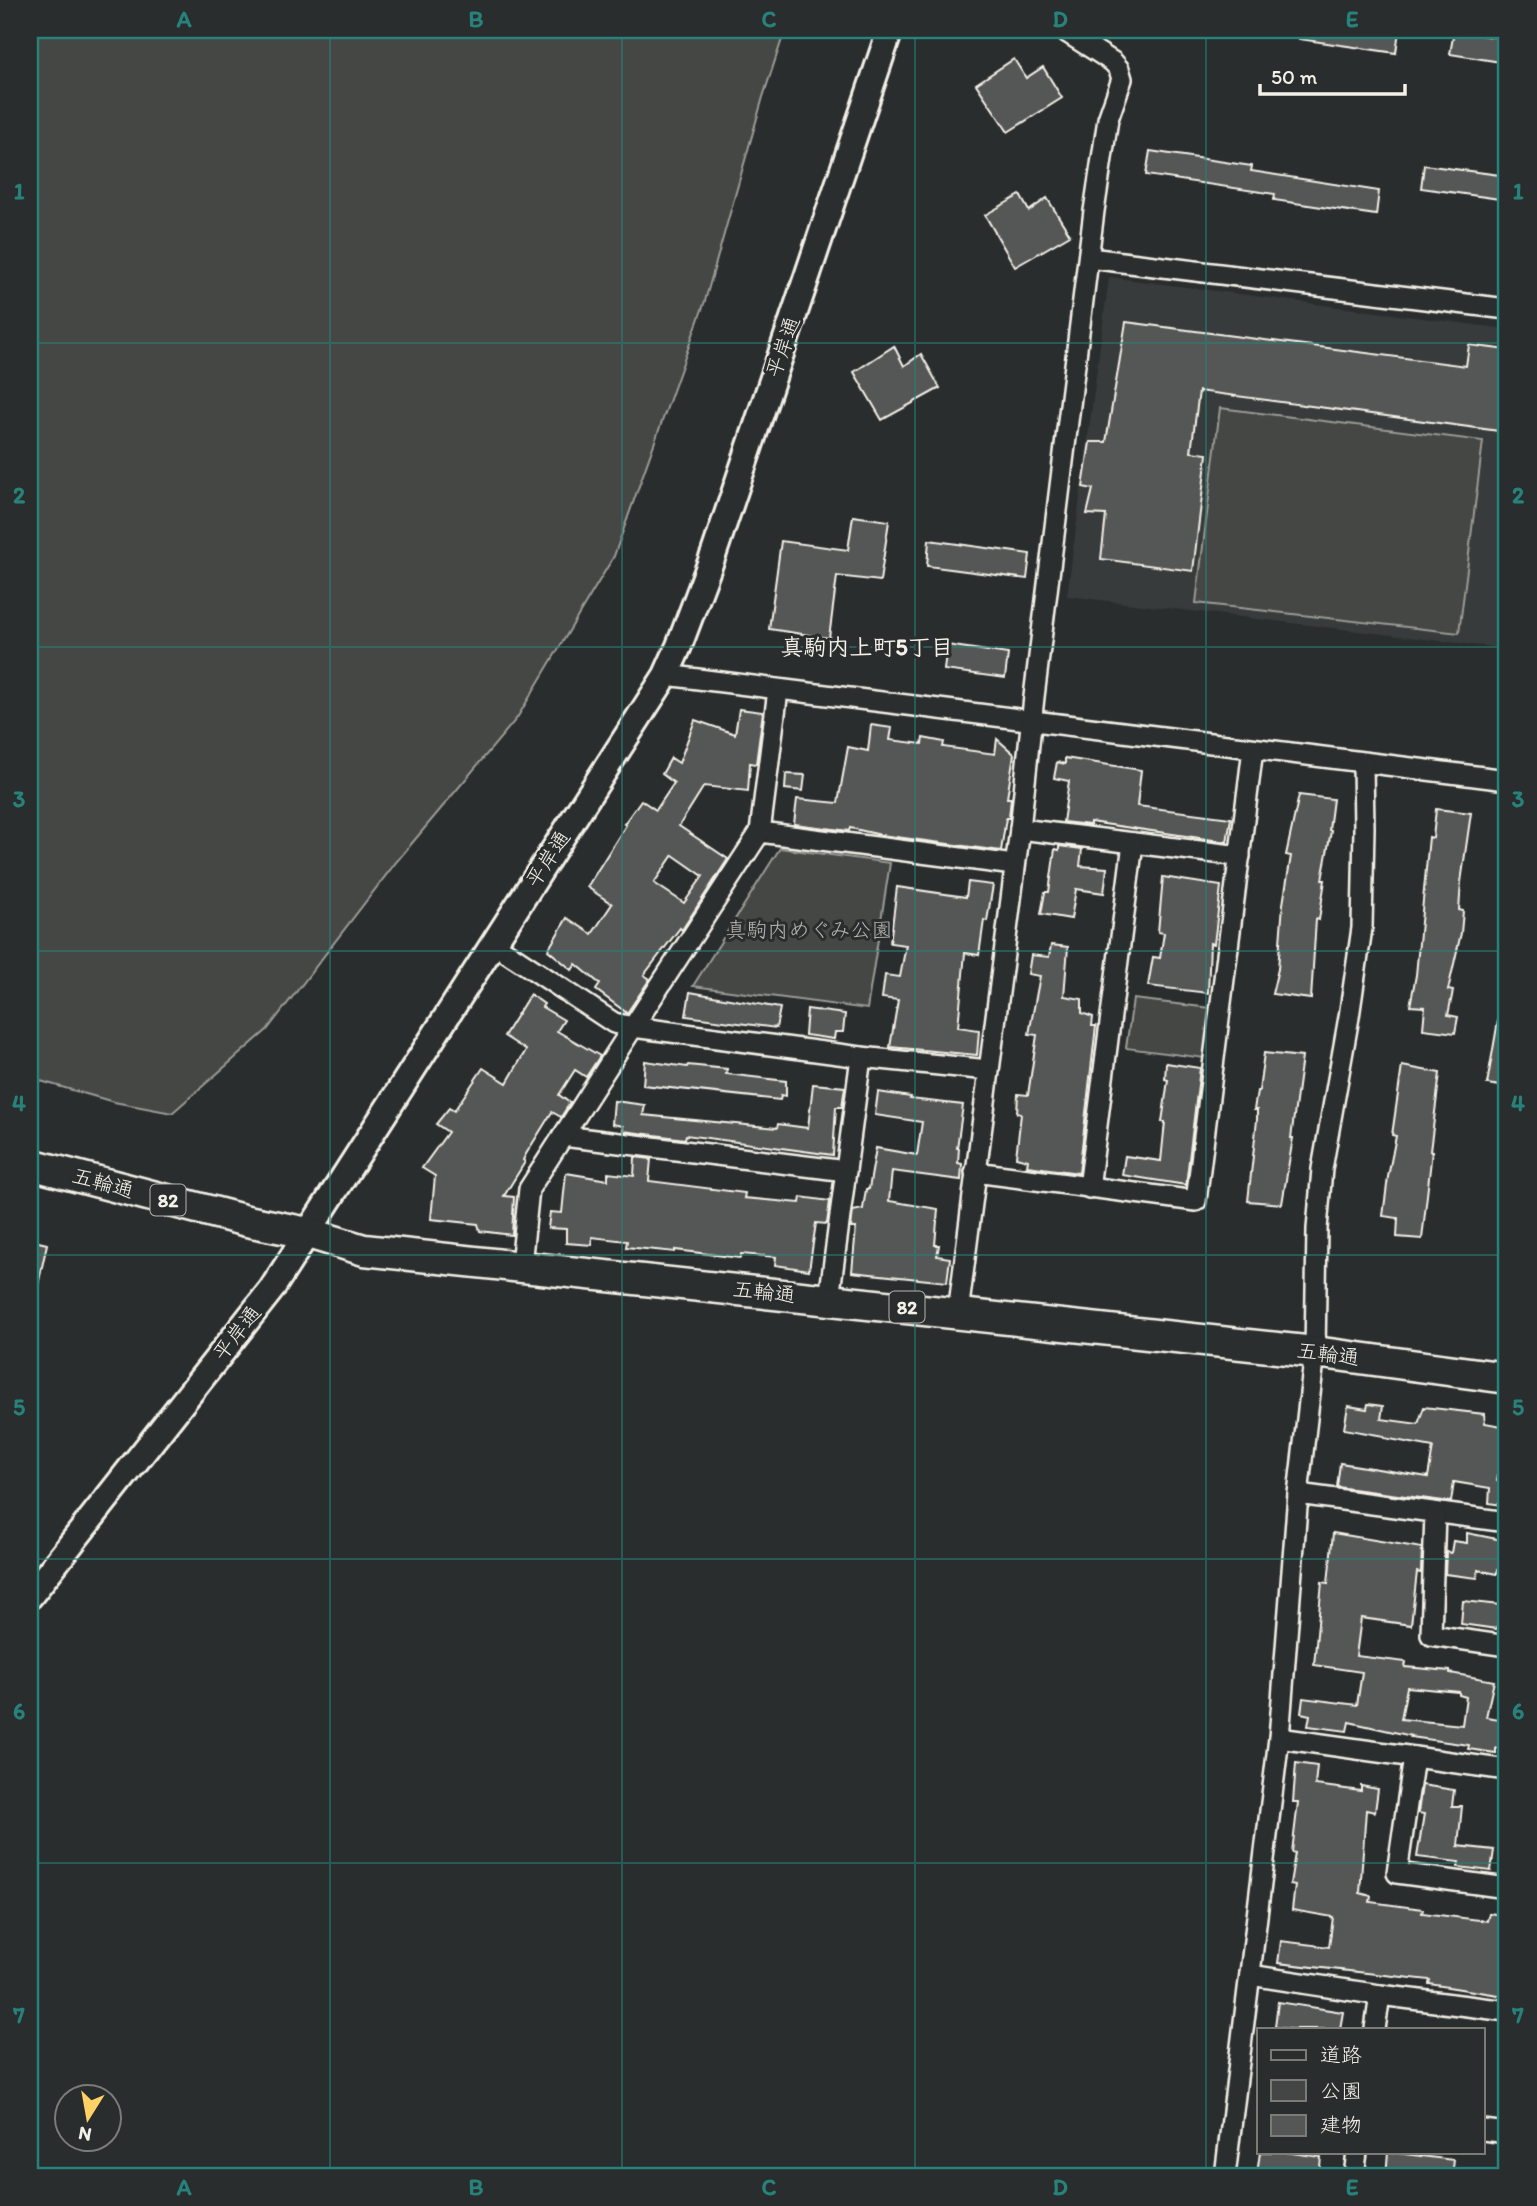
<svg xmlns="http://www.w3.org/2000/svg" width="1537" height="2206" viewBox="0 0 1537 2206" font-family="Itim,'Klee One',sans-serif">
	<rect width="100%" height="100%" fill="#2a2d2e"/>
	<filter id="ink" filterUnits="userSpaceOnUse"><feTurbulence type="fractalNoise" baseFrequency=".0143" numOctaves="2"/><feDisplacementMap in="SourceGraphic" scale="14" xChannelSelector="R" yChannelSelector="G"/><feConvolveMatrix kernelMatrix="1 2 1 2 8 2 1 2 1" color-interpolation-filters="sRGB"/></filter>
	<g filter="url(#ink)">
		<!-- built -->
		<path fill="#373a3a" d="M 1109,277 L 1507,329 L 1507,649 L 1067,596 Z"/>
		<!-- green -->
		<g fill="#444645" stroke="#9c9c96" stroke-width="2">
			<path d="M 30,30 L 785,30 L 763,97 L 705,301 L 614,556 L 517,718 L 397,861 L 267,1030 L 172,1113 L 114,1102 L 30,1078 Z"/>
			<path d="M 1220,408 L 1483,441 L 1459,633 L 1196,603 Z"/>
			<path d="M 780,848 L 890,863 L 867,1009 L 693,986 Z"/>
			<path d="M 1133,999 L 1219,1009 L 1212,1059 L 1126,1048 Z"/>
		</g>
		<!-- building -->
		<g fill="#555756" stroke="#f4f1e8" stroke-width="2" fill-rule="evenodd">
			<path d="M 1300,30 L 1399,30 L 1396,53 L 1299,39 Z"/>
			<path d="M 1454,31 L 1507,39 L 1507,63 L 1450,54 Z"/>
			<path d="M 1014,59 L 1026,78 L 1043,67 L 1062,98 L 1008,132 L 976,84 Z"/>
			<path d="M 1150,151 L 1252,166 L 1251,171 L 1379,191 L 1376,215 L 1274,200 L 1275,194 L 1146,175 Z"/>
			<path d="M 1424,165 L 1507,176 L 1507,200 L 1421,188 Z"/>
			<path d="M 1020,195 L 1029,211 L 1047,198 L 1070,235 L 1015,267 L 985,215 Z"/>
			<path d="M 1126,322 L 1466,366 L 1469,345 L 1507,350 L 1507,432 L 1199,391 L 1191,452 L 1207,454 L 1193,571 L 1101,559 L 1106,515 L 1087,514 L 1093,489 L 1083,487 L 1090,442 L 1106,442 Z"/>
			<path d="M 894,346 L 904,366 L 921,354 L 940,388 L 882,420 L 854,372 Z"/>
			<path d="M 853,516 L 889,521 L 880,581 L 837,576 L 829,638 L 769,629 L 781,541 L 848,550 Z"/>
			<path d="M 929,540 L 1030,554 L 1027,579 L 927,566 Z"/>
			<path d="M 947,645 L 1008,654 L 1005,678 L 944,670 Z"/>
			<path d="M 739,709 L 763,712 L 756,764 L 750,763 L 748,791 L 704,786 L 679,826 L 728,859 L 682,930 L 680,928 L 644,975 L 650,979 L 627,1013 L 596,990 L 600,984 L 576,964 L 572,970 L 548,950 L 567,918 L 592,934 L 612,904 L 587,887 L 626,825 L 624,824 L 641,800 L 656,810 L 674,783 L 662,774 L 671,758 L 679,763 L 695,720 L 735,734 ZM 673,855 L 703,876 L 684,903 L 654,883 Z"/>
			<path d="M 871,725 L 892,728 L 890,740 L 922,744 L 923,738 L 944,742 L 943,747 L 995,754 L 997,739 L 1014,754 L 1007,798 L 1011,798 L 1009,818 L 1006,818 L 1001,851 L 881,835 L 850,828 L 849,831 L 794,824 L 797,799 L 838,803 L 848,747 L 868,751 Z"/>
			<path d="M 1065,758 L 1141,770 L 1137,806 L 1231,818 L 1227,842 L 1090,822 L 1090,825 L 1063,822 L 1069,781 L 1054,778 L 1057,762 L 1065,764 Z"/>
			<path d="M 786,774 L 805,775 L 803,791 L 785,789 Z"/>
			<path d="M 1299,795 L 1333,799 L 1329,830 L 1331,831 L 1322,880 L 1325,880 L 1319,920 L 1316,919 L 1311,999 L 1272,994 L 1278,969 L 1283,904 L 1291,856 L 1286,855 Z"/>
			<path d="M 1436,809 L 1471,813 L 1461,882 L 1459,910 L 1463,911 L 1461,933 L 1448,990 L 1453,991 L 1448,1015 L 1458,1017 L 1455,1033 L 1423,1029 L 1425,1007 L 1410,1006 L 1416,975 L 1429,837 L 1433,838 Z"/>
			<path d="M 1059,846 L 1082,849 L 1080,866 L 1107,868 L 1104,893 L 1076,889 L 1071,919 L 1041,914 L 1045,892 L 1049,892 L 1055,849 L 1059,850 Z"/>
			<path d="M 1163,877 L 1221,886 L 1214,944 L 1210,943 L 1208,993 L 1148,986 L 1153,957 L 1160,958 L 1164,933 L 1158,932 Z"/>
			<path d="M 968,882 L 993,885 L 987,921 L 984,920 L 979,955 L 965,953 L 958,1027 L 979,1030 L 977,1055 L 890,1047 L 898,1000 L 882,998 L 885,975 L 900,977 L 906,945 L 890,943 L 897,887 L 966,897 Z"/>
			<path d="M 1051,945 L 1068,947 L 1064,996 L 1082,999 L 1082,1013 L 1093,1017 L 1092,1026 L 1096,1026 L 1079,1173 L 1027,1166 L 1028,1160 L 1016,1157 L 1021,1114 L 1017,1113 L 1018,1094 L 1028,1095 L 1037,1035 L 1029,1034 L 1040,976 L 1028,974 L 1031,955 L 1049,957 Z"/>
			<path d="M 690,992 L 780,1008 L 776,1028 L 686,1016 Z"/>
			<path d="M 530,994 L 544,1004 L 542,1007 L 564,1020 L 557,1031 L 600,1056 L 586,1077 L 575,1070 L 559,1095 L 570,1103 L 561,1117 L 552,1112 L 526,1154 L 523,1160 L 525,1162 L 504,1196 L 514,1197 L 512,1235 L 480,1231 L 478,1224 L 431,1219 L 435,1176 L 422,1168 L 448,1132 L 436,1124 L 449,1108 L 454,1111 L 483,1068 L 507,1083 L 526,1050 L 504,1036 Z"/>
			<path d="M 807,1009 L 845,1014 L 843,1032 L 835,1032 L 834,1039 L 805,1035 Z"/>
			<path d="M 1499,1015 L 1507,1016 L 1507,1087 L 1487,1084 Z"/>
			<path d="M 1264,1053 L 1302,1057 L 1291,1138 L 1293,1138 L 1282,1204 L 1248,1201 L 1257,1120 L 1257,1110 L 1254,1110 L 1257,1091 L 1259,1091 Z"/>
			<path d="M 645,1061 L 687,1067 L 688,1065 L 727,1069 L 726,1074 L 786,1081 L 786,1096 L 781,1095 L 780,1100 L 643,1085 Z"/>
			<path d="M 1166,1063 L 1200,1068 L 1186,1185 L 1122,1175 L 1125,1156 L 1161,1161 L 1165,1122 L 1162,1122 L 1168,1080 L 1165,1079 Z"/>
			<path d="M 1402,1066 L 1440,1073 L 1430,1151 L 1432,1151 L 1422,1239 L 1397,1237 L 1398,1218 L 1383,1216 L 1388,1177 L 1396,1136 L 1392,1135 Z"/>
			<path d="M 813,1084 L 845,1087 L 842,1107 L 836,1107 L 833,1155 L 686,1135 L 685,1139 L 623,1131 L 623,1126 L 612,1124 L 614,1101 L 645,1105 L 643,1115 L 777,1128 L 778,1124 L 808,1128 Z"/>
			<path d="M 878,1092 L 911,1097 L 910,1099 L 963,1105 L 957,1148 L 959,1148 L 958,1163 L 962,1164 L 961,1180 L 892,1171 L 889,1201 L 938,1209 L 935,1245 L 939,1245 L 937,1256 L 950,1258 L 947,1282 L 852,1272 L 856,1228 L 851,1228 L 853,1211 L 863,1209 L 866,1189 L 869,1189 L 876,1148 L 917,1155 L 922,1122 L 875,1115 Z"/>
			<path d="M 635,1157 L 651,1159 L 649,1181 L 745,1193 L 744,1198 L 800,1203 L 801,1197 L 830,1201 L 827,1224 L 816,1223 L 809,1270 L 775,1265 L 776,1257 L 741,1254 L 741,1258 L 675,1250 L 675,1252 L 626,1247 L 627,1241 L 592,1237 L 592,1245 L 566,1243 L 566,1229 L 548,1228 L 550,1212 L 562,1213 L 566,1173 L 608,1180 L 608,1173 L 634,1176 Z"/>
			<path d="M 30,1240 L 47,1244 L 37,1290 L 30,1289 Z"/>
			<path d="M 1368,1404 L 1383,1406 L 1381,1419 L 1418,1424 L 1424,1407 L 1484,1414 L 1485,1423 L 1507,1427 L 1507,1446 L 1502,1446 L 1497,1481 L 1507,1482 L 1507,1506 L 1489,1503 L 1490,1488 L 1454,1482 L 1451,1502 L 1337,1487 L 1340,1463 L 1428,1477 L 1433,1447 L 1384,1438 L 1384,1436 L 1344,1429 L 1348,1406 L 1367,1409 Z"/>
			<path d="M 1333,1533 L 1422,1548 L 1421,1571 L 1420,1573 L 1417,1572 L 1411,1625 L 1361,1618 L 1356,1656 L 1406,1662 L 1405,1667 L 1450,1671 L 1450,1673 L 1494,1681 L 1486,1717 L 1507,1720 L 1507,1749 L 1496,1748 L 1496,1753 L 1468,1749 L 1469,1745 L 1411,1737 L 1412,1736 L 1349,1722 L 1347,1731 L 1308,1726 L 1310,1715 L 1301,1713 L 1303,1698 L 1357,1705 L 1362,1672 L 1314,1665 L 1322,1582 L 1328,1583 ZM 1407,1687 L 1459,1692 L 1459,1695 L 1466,1697 L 1462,1725 L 1401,1719 Z"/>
			<path d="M 1467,1533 L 1507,1541 L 1504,1571 L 1498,1570 L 1497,1574 L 1478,1570 L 1477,1578 L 1445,1574 L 1446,1552 L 1451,1553 L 1453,1541 L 1467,1543 Z"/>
			<path d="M 1463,1601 L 1500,1605 L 1497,1629 L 1461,1624 Z"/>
			<path d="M 1296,1763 L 1317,1766 L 1315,1785 L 1361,1791 L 1361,1786 L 1378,1789 L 1375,1812 L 1366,1810 L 1360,1893 L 1371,1896 L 1370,1902 L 1423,1909 L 1422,1913 L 1487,1921 L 1489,1913 L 1507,1916 L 1507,1978 L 1505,1996 L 1429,1984 L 1430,1980 L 1278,1963 L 1281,1941 L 1329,1947 L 1333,1917 L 1292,1910 L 1295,1885 L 1290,1884 L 1295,1853 L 1292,1852 L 1298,1802 L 1293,1802 Z"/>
			<path d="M 1422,1785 L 1454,1790 L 1452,1806 L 1462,1806 L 1458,1846 L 1494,1850 L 1491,1871 L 1458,1867 L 1459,1862 L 1417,1857 L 1424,1814 L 1418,1813 Z"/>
			<path d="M 1278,2002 L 1343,2012 L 1340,2029 L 1290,2029 L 1275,2027 Z"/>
			<path d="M 1260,2152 L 1285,2152 L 1321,2157 L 1319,2176 L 1271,2176 L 1257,2174 Z"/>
			<path d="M 1388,2152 L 1454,2160 L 1452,2176 L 1386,2176 Z"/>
		</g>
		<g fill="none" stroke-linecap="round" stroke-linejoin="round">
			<defs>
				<g id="minor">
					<path d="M 1089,258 L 1507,309"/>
					<path d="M 666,675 L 1507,780"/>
					<path d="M 1020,829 L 1240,856"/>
					<path d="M 760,832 L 1014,865"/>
					<path d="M 493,943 L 614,1023 L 633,1027 L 760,832 L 778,690"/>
					<path d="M 563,1136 L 846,1171"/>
					<path d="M 975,1172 L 1196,1201 L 1253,749"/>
					<path d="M 1089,1188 L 1133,843"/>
					<path d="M 521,1265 L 529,1189 L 633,1027 L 861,1057 L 988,1070"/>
					<path d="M 829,1299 L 861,1057"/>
					<path d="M 958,1313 L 1020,829 L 1034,697 L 1094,211 L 1108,119 L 1122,79 L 1119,69 L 1113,62 L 1063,30"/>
					<path d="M 1298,1494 L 1507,1522"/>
					<path d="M 1435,1513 L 1431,1635 L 1507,1646"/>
					<path d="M 1279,1738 L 1507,1770"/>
					<path d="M 1414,1757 L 1397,1873 L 1507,1888"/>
					<path d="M 1250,1975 L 1380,1995 L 1507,2011"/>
					<path d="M 1375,2029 L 1380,1995"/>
					<path d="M 1483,2130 L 1507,2133"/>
					<path d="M 1225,2176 L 1279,1738 L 1298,1494 L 1315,1352 L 1317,1229 L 1322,1169 L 1349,1017 L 1362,928 L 1364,828 L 1363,764"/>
					<path d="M 1354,2176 L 1357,2152"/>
				</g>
				<path id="tertiary" d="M 30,1596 L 271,1290 L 666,675 L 679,646 L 714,553 L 890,30"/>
				<path id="primary" d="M 30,1164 L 247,1221 L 308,1233 L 364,1250 L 1315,1352 L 1507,1378"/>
			</defs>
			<!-- minor casing -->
			<use href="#minor" stroke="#f4f1e8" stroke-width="24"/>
			<!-- tertiary casing -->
			<use href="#tertiary" stroke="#f4f1e8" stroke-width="30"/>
			<!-- primary casing -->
			<use href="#primary" stroke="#f4f1e8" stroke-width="35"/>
			<!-- minor -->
			<use href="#minor" stroke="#2a2d2e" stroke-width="19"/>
			<!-- tertiary -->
			<use href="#tertiary" stroke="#2a2d2e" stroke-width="24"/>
			<!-- primary -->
			<use href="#primary" stroke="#2a2d2e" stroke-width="30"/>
		</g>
	</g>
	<!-- grid -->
	<path fill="none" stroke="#26827a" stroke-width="2" stroke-opacity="0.55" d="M 330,30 L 330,2176M 622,30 L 622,2176M 915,30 L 915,2176M 1206,30 L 1206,2176M 30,343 L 1507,343M 30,647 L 1507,647M 30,951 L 1507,951M 30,1255 L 1507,1255M 30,1559 L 1507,1559M 30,1863 L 1507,1863"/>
	<g text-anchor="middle" stroke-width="6" stroke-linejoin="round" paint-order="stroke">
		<!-- shield labels -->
		<g fill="#2a2d2e" stroke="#b7b6b0" stroke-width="2">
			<rect x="150.5" y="1184.5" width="35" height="31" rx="5"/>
			<rect x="889.5" y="1291.5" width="35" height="31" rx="5"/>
		</g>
		<g font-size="19" font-weight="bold" fill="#f4f1e8">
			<text x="168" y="1207">82</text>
			<text x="907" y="1314">82</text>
		</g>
		<!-- street labels -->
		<g font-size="21" fill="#f4f1e8" stroke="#2a2d2e">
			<text transform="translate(783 347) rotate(-71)" y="7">平岸通</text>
			<text transform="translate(548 859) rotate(-57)" y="7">平岸通</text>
			<text transform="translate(103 1183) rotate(15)" y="7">五輪通</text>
			<text transform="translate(764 1292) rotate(6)" y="7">五輪通</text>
			<text transform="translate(237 1333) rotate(-52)" y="7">平岸通</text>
			<text transform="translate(1328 1354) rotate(7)" y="7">五輪通</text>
		</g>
		<!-- park labels -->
		<g font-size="21" fill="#b6b5af" stroke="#2a2d2e">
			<text x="809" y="937">真駒内めぐみ公園</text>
		</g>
		<!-- neighbourhood labels -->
		<g font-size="23" font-weight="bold" fill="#f4f1e8" stroke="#2a2d2e">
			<text x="867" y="655">真駒内上町5丁目</text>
		</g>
	</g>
	<!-- margin -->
	<rect width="1537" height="2206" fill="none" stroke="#2a2d2e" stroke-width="77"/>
	<!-- legend -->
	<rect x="1257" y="2028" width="228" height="126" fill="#2a2d2e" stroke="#7b7b78" stroke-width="2"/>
	<rect x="1271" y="2050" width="35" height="10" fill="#2a2d2e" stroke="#7b7b78" stroke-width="2"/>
	<text x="1320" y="2062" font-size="21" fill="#f4f1e8">道路</text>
	<rect x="1271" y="2080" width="35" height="21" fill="#444645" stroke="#7b7b78" stroke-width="2"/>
	<text x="1320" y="2098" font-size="21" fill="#f4f1e8">公園</text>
	<rect x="1271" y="2115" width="35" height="21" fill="#555756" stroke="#7b7b78" stroke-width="2"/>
	<text x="1320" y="2132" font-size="21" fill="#f4f1e8">建物</text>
	<!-- north arrow -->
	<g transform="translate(88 2118) rotate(191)"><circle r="33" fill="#2a2d2e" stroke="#7b7b78" stroke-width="2"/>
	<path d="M0-5L12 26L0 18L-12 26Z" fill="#ffd166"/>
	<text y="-10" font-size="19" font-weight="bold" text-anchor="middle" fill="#f4f1e8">N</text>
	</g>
	<!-- scale -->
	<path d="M1260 84v10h145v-10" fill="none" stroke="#f4f1e8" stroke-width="3.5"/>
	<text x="1271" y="84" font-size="21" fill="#f4f1e8" stroke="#2a2d2e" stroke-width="5" paint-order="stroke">50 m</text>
	<rect x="38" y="38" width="1460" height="2130" fill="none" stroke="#26827a" stroke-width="2.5"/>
	<g font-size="23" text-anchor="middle" font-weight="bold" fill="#26827a">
		<text x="184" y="27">A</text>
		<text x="476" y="27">B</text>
		<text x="769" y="27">C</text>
		<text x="1060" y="27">D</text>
		<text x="1352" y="27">E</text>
		<text x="19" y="199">1</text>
		<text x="1518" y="199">1</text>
		<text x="19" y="503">2</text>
		<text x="1518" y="503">2</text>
		<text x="19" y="807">3</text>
		<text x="1518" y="807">3</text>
		<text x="19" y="1111">4</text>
		<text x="1518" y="1111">4</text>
		<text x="19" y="1415">5</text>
		<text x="1518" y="1415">5</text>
		<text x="19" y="1719">6</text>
		<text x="1518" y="1719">6</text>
		<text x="19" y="2023">7</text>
		<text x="1518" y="2023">7</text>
		<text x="184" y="2195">A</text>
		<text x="476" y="2195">B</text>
		<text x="769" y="2195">C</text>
		<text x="1060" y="2195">D</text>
		<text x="1352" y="2195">E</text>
	</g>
</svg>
